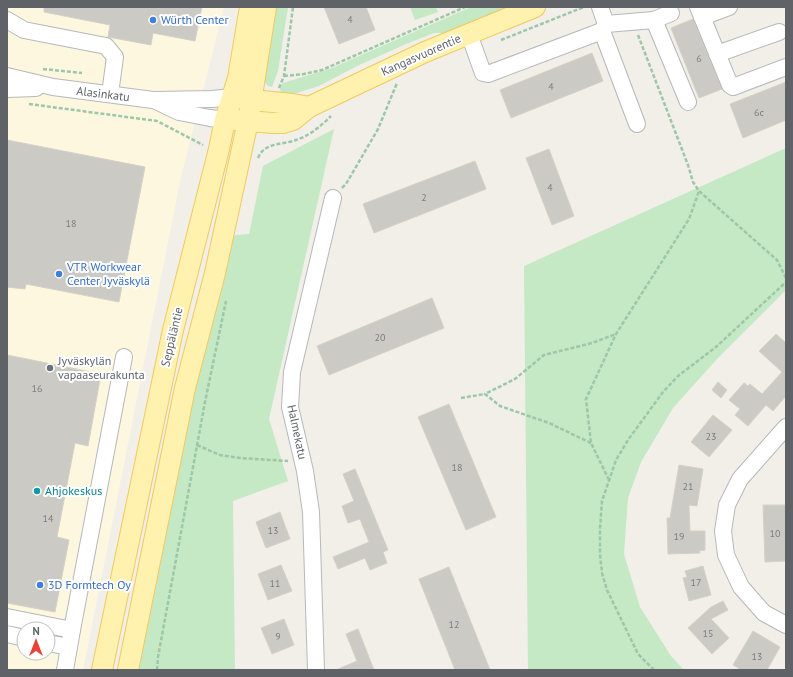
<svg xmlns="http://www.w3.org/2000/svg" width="793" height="677" viewBox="0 0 793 677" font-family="'PT Sans',sans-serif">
	<rect width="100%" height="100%" fill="#f1efe8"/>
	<!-- commercial -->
	<path fill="#fef7e0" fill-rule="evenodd" d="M 7,7 L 224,7 L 181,177 L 83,670 L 7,670 ZM 24,629 L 48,629 L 48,653 L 24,653 Z"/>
	<!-- green -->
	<g fill="#c5e8c5">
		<path d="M 270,7 L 288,7 L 278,71 L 272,87 L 268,86 L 264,81 Z"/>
		<path d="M 410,7 L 436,7 L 438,12 L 415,20 Z"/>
		<path d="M 471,7 L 511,7 L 446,33 L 434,33 L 406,44 L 357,66 L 319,86 L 290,95 L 281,94 L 280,88 L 283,83 L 332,68 Z"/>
		<path d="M 334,129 L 269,419 L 288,481 L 233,501 L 235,670 L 138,670 L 184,434 L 233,236 L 236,235 L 249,234 L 263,166 Z"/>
		<path d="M 786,148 L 786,290 L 717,359 L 673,408 L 641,462 L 628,498 L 624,554 L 640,607 L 671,656 L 684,670 L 528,670 L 524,266 Z"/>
	</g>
	<!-- building -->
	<g fill="#cccac5" stroke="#d6d1c6">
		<path d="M 44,7 L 202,7 L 195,41 L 153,33 L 151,45 L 108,37 L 110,25 L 44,12 Z"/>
		<path d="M 324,7 L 366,7 L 375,30 L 339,44 Z"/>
		<path d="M 693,19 L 722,89 L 699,98 L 671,28 Z"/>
		<path d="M 592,53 L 603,81 L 511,118 L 500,90 Z"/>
		<path d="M 786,82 L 786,120 L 743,138 L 730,104 Z"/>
		<path d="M 7,140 L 145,167 L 119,302 L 26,284 L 25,289 L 7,287 Z"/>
		<path d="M 549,149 L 574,216 L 552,225 L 526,158 Z"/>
		<path d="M 475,161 L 486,189 L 374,233 L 363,204 Z"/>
		<path d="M 432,298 L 444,328 L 329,375 L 317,346 Z"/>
		<path d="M 776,334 L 786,343 L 786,396 L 773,411 L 766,405 L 748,426 L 735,415 L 740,409 L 729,400 L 744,383 L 748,386 L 750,384 L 762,394 L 782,372 L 759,351 Z"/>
		<path d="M 7,355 L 101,374 L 88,446 L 75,443 L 57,537 L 69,540 L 55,612 L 7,603 Z"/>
		<path d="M 718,382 L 727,390 L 721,398 L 712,390 Z"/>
		<path d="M 449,404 L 496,517 L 466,530 L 418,417 Z"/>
		<path d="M 713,415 L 732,430 L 709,457 L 691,442 Z"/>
		<path d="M 679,465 L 703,469 L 697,506 L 689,505 L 690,531 L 705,531 L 705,550 L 699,551 L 700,553 L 668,554 L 667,518 L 670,518 Z"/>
		<path d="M 355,469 L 388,550 L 383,552 L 387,563 L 370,570 L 365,558 L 338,569 L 333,557 L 369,542 L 360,519 L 348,523 L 342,506 L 354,501 L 343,474 Z"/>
		<path d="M 763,505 L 786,505 L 786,561 L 765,562 Z"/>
		<path d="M 280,512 L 290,539 L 266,548 L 256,522 Z"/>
		<path d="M 281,565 L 292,591 L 268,600 L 258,574 Z"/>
		<path d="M 703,566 L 711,595 L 689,601 L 683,578 L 687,577 L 685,571 Z"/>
		<path d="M 449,567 L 490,670 L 455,670 L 419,579 Z"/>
		<path d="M 723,601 L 728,610 L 711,619 L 729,638 L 712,654 L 688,628 L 711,607 Z"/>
		<path d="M 284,619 L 294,645 L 272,654 L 261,628 Z"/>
		<path d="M 358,629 L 374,670 L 336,670 L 357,661 L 346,634 Z"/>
		<path d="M 753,631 L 780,647 L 767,670 L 742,670 L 733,665 Z"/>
	</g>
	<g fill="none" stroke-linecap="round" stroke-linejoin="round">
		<defs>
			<g id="minor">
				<path d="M 600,7 L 606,24 L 654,20 L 688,102"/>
				<path d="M 698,7 L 730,85 L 733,87 L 786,67"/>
				<path d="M 702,17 L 729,7"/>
				<path d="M 7,20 L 24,30 L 106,46 L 115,57 L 110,94"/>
				<path d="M 654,20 L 671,13"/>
				<path d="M 606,24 L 602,31 L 637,124"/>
				<path d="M 469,34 L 483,73 L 488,74 L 602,31"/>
				<path d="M 717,54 L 779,32"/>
				<path d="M 7,76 L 53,87 L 153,100 L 212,99 L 233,97"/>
				<path d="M 7,89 L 36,88"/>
				<path d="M 156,101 L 179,112 L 210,118 L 225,120"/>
				<path d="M 786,427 L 740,479 L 727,505 L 723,531 L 726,555 L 741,587 L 764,613 L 786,625"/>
				<path d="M 7,617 L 72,630 L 65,670"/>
				<path d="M 72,630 L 124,357"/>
				<path d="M 7,634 L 24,638"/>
				<path d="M 48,643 L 69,647"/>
				<path d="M 316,670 L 311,512 L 305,471 L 290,407 L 292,372 L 333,198"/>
			</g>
			<g id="major">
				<path d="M 239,98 C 262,102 286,102 309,107"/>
				<path d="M 235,120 L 273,123 L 283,123 L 293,120 L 309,107 L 425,52 L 535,7"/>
				<path d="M 102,670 L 173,330 L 219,149 L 225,120 L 238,78 L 250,7"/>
				<path d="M 128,670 L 185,388 L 215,273 L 248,121 L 266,7"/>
			</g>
		</defs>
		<!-- minor casing -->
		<use href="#minor" stroke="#b5b8bc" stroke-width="18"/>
		<!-- major casing -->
		<use href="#major" stroke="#f2c960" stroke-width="22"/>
		<!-- path -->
		<g stroke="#9cc7a9" stroke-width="2.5" stroke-dasharray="4 2" stroke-linecap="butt">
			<path d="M 638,35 L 688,165 L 693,182 L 699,191 L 769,253 L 777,260 L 786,278"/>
			<path d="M 501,40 L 584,7"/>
			<path d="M 43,69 L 82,73"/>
			<path d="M 284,76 L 304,74 L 322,70 L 465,7"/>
			<path d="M 279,88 L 284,76 L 293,7"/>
			<path d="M 29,104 L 157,121 L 203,145"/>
			<path d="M 258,158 C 264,142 283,145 296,140 C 309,136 321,126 331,116"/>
			<path d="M 342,188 L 346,184 L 378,129 L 397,83"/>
			<path d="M 461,398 L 485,394"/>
			<path d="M 591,443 L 549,423 L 500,406 L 485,394 L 515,379 L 544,355 L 592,343 L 616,334"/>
			<path d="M 197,445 L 220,455 L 240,458 L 288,461"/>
			<path d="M 609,480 L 591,443 L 586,399 L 616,334 L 689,219 L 699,191"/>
			<path d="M 157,670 L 158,657 L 205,402 L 226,301"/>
			<path d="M 654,670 L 638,654 L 607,590 L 602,573 L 600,555 L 600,529 L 602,501 L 616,460 L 628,440 L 663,392 L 678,376 L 716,347 L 786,282"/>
		</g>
		<!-- minor -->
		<use href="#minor" stroke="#fff" stroke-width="16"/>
		<!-- major -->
		<use href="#major" stroke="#fff2af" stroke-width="20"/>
	</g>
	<!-- markers -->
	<g fill="#3f7fe0" stroke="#fff" stroke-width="1.5">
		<circle cx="153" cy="20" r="4"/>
		<circle cx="59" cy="274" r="4"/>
		<circle cx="40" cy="585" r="4"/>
	</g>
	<circle fill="#6b7280" stroke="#fff" stroke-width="1.5" cx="50" cy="368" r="4"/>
	<circle fill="#0f9aa8" stroke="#fff" stroke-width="1.5" cx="37" cy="491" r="4"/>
	<g text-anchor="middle" stroke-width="4" stroke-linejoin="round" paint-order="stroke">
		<!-- number labels -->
		<g font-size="10" fill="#7a7d7f">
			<text x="350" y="23">4</text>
			<text x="699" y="62">6</text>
			<text x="551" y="90">4</text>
			<text x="759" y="116">6c</text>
			<text x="550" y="191">4</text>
			<text x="424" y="201">2</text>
			<text x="71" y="227">18</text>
			<text x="380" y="341">20</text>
			<text x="37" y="392">16</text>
			<text x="711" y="440">23</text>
			<text x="457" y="471">18</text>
			<text x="688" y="490">21</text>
			<text x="48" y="522">14</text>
			<text x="273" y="534">13</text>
			<text x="775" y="537">10</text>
			<text x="679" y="540">19</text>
			<text x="696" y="586">17</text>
			<text x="275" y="587">11</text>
			<text x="454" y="628">12</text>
			<text x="708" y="637">15</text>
			<text x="278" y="640">9</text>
			<text x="757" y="660">13</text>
		</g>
		<!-- shop labels -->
		<g font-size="12" fill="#366cbe" stroke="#fff" text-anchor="start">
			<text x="161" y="24">Würth Center</text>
			<text x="67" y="271">VTR Workwear<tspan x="67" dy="14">Center Jyväskylä</tspan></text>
			<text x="48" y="589">3D Formtech Oy</text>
		</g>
		<!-- street labels -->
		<g font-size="12" fill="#5f6368" stroke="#fff">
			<text transform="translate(421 55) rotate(-24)" y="4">Kangasvuorentie</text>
			<text transform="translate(103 94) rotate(7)" y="4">Alasinkatu</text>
			<text transform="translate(172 337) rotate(-77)" y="4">Seppäläntie</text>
			<text transform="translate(297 432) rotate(78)" y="4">Halmekatu</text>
		</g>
		<!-- worship labels -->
		<g font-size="12" fill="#5b616d" stroke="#fff" text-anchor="start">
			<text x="58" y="365">Jyväskylän<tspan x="58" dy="14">vapaaseurakunta</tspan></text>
		</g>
		<!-- culture labels -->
		<g font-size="12" fill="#0d838f" stroke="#fff" text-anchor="start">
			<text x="45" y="495">Ahjokeskus</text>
		</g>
	</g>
	<!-- border -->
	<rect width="793" height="677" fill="none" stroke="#5f6368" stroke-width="16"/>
	<!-- north arrow -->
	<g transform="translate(36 641)"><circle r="19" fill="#ffffff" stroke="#bfc1c3"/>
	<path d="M0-3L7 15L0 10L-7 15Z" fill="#ea4335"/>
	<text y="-6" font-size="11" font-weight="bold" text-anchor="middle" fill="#5f6368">N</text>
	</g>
</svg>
